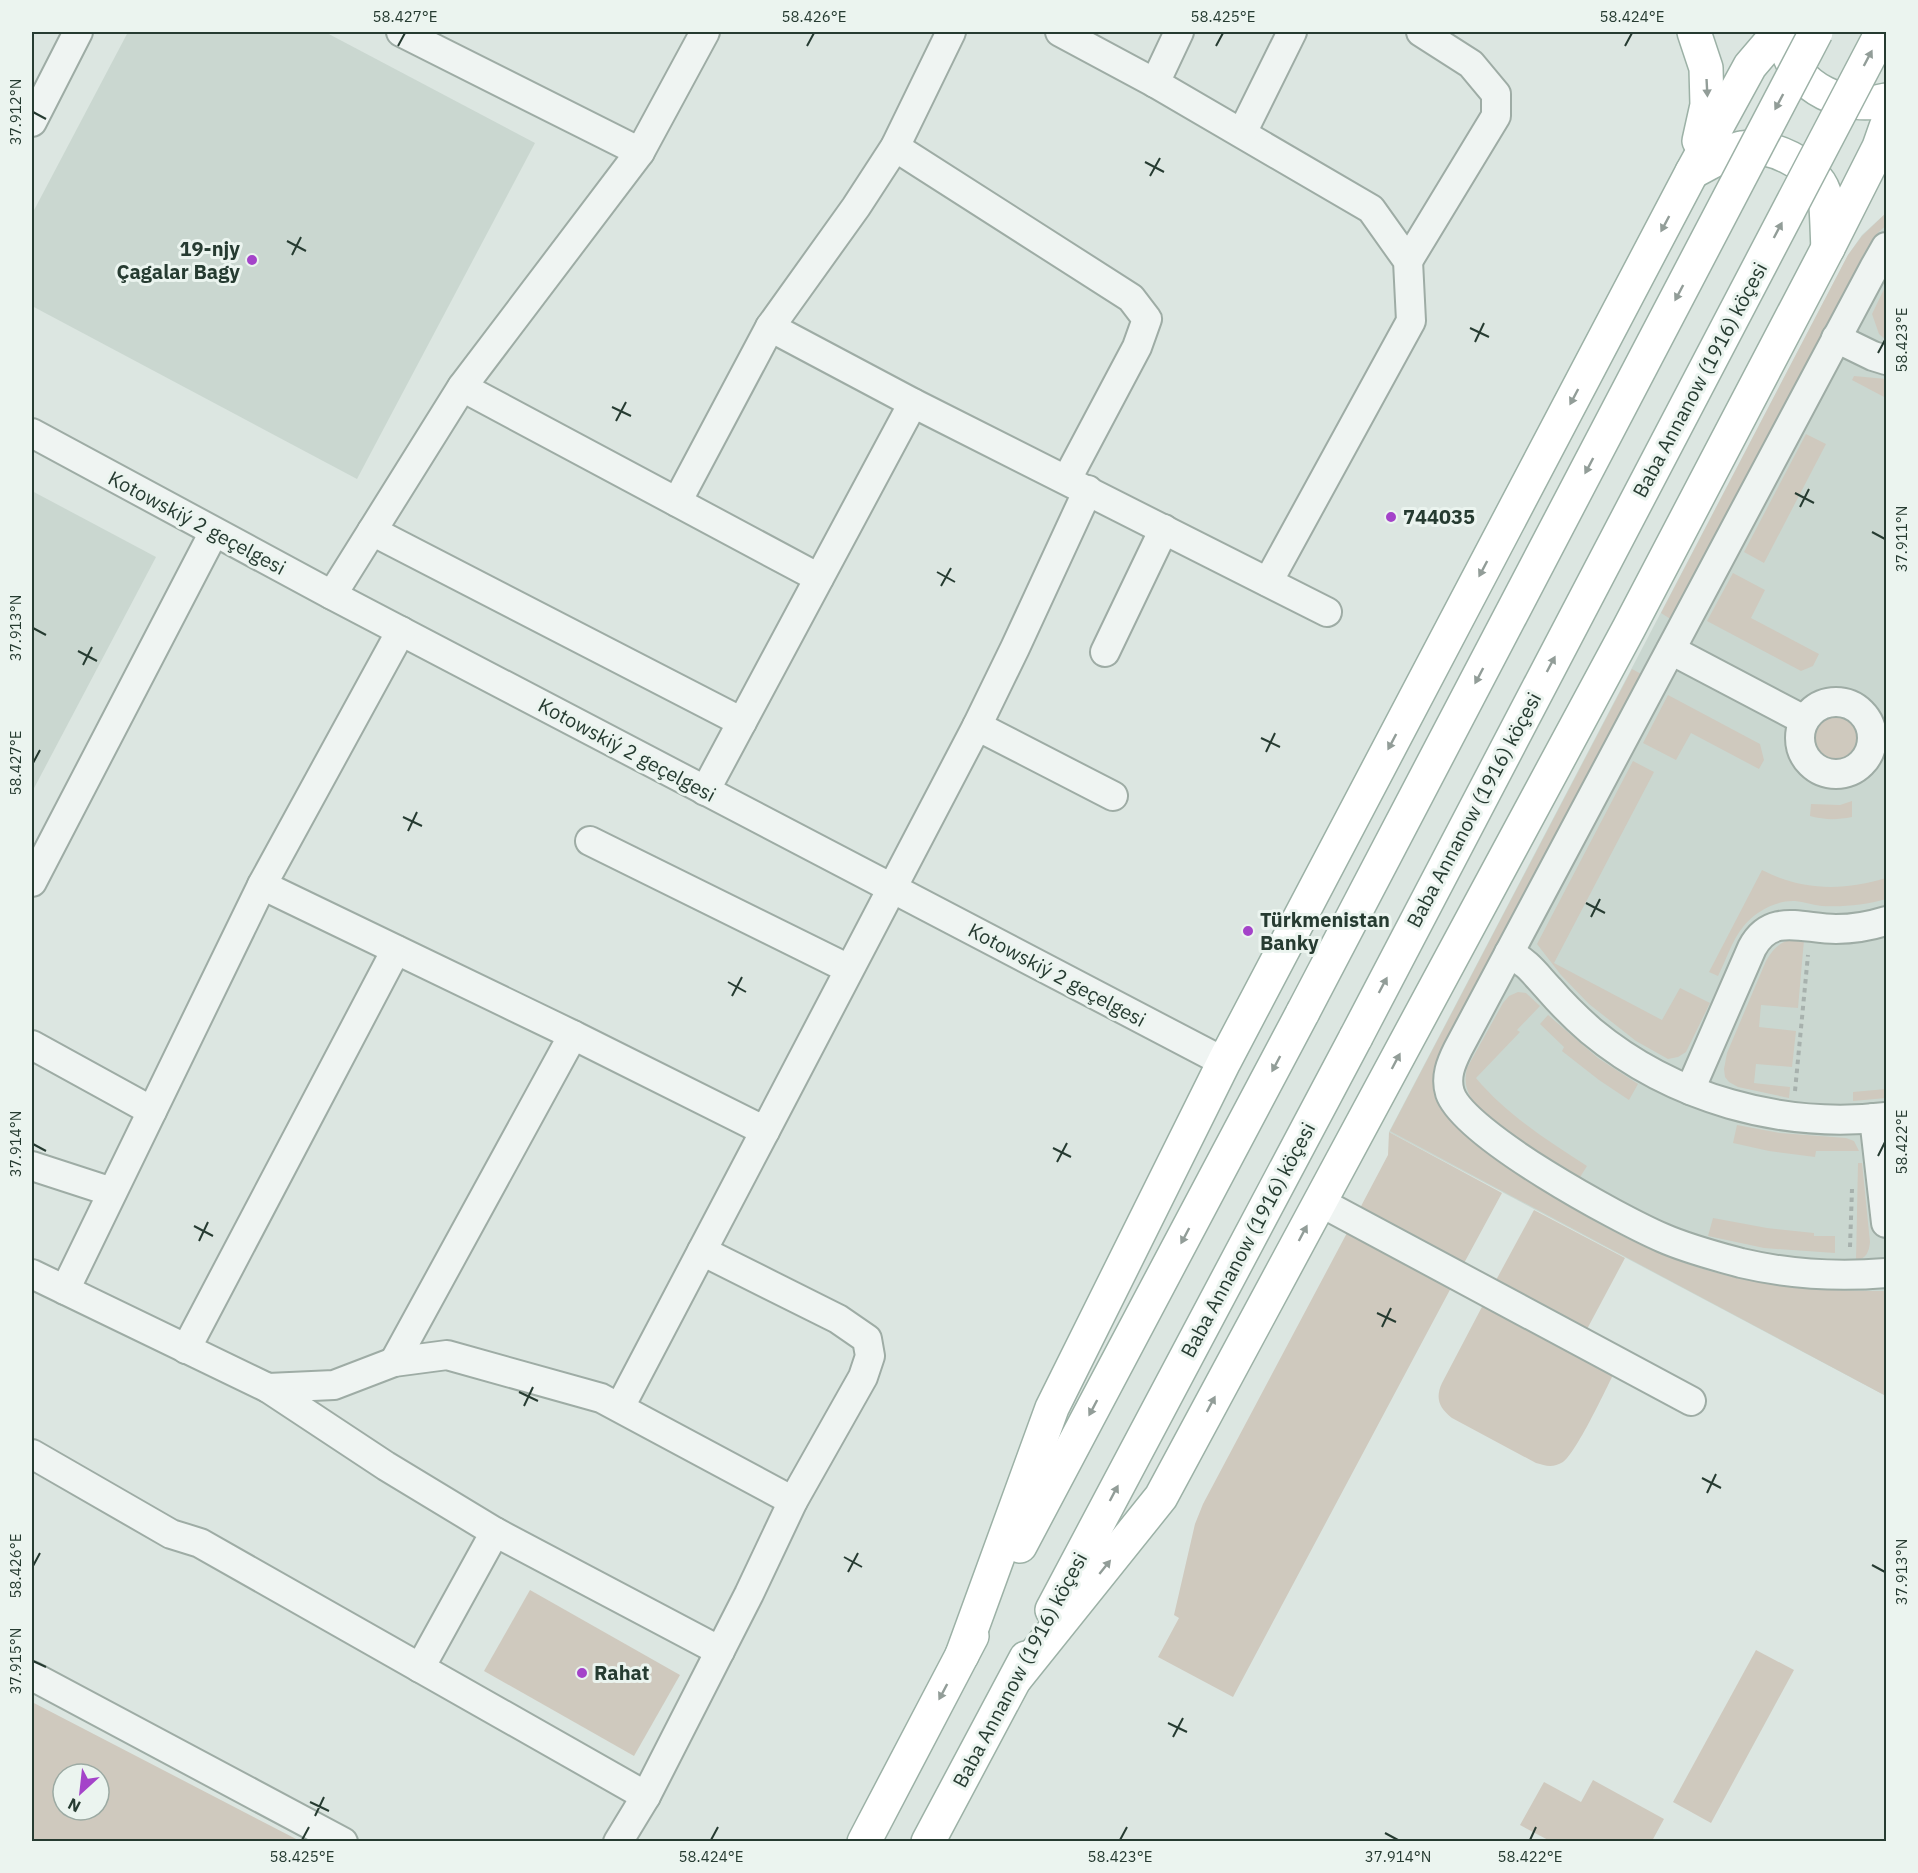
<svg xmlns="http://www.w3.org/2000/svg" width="1918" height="1873" viewBox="0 0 1918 1873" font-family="'IBM Plex Sans',sans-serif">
	<rect width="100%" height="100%" fill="#dce6e1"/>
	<!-- built -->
	<g fill="#cad7d0">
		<path d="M 128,32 L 325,32 L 535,143 L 357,479 L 32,306 L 32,214 Z"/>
		<path d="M 1886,213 L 1886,1396 L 1389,1132 L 1848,255 L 1862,235 Z"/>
		<path d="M 32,491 L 156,557 L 32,792 Z"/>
	</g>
	<!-- green -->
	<g fill="#cfc9be" fill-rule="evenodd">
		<path d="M 1886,213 L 1886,226 C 1874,234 1867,248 1860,261 L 1672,620 L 1661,613 L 1848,255 L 1862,236 Z"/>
		<path d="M 1886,285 L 1886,340 L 1879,334 L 1872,314 Z"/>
		<path d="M 1854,376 L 1886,379 L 1886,398 L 1852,380 Z"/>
		<path d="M 1806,434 L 1826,444 L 1764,563 L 1744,552 Z"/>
		<path d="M 1733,573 L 1765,590 L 1751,618 L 1819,654 L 1813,666 L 1801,671 L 1707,621 Z"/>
		<path d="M 1632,669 L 1643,675 L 1439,1101 C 1452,1126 1479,1142 1501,1159 C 1563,1207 1635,1248 1710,1271 C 1767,1288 1827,1291 1886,1291 L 1886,1396 L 1390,1131 Z"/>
		<path d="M 1668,695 L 1760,744 L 1764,760 L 1759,769 L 1691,733 L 1676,760 L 1643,743 Z"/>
		<circle cx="1836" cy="738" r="25"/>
		<path d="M 1633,761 L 1654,772 L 1554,963 L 1662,1020 L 1680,988 L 1710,1003 L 1686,1052 L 1678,1057 L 1668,1059 L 1636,1041 L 1589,1004 L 1561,975 L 1537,944 Z"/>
		<path d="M 1852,801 L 1852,817 C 1837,820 1825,820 1810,816 L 1811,804 L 1840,805 Z"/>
		<path d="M 1762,870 C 1802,891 1844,891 1886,878 L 1886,899 C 1866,905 1844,907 1822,906 C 1813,905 1804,902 1795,901 C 1776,900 1754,912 1743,927 C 1732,940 1726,961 1718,976 L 1709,972 Z"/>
		<path d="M 1793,939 L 1804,940 L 1798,1008 L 1761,1005 L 1759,1027 L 1796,1031 L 1792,1067 L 1756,1064 L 1754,1083 L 1790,1087 L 1789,1098 L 1738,1087 L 1729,1082 L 1725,1077 L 1724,1069 L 1727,1053 L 1766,961 C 1773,949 1779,942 1793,939 Z"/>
		<path d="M 1518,992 L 1526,993 L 1540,1006 L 1517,1030 L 1520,1032 L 1476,1078 C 1506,1114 1548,1141 1587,1166 L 1577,1182 L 1553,1167 L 1486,1115 C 1471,1099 1462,1090 1467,1068 L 1503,1003 L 1509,996 Z"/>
		<path d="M 1548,1015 L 1598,1058 L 1638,1084 L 1629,1100 L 1599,1080 L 1562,1051 L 1564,1047 L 1540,1024 Z"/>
		<path d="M 1886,1089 L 1886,1098 L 1853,1101 L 1853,1092 Z"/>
		<path d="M 1737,1125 L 1780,1133 L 1846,1138 L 1854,1141 L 1859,1151 L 1816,1151 L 1815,1157 L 1769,1151 L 1733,1143 Z"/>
		<path d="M 1389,1132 L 1502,1193 L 1463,1265 L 1359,1210 L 1388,1155 Z"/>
		<path d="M 1858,1163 L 1862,1163 L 1870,1242 C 1869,1252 1866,1259 1856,1260 Z"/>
		<path d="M 1534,1210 L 1625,1258 L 1586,1331 L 1495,1282 Z"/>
		<path d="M 1713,1218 L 1767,1228 L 1814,1233 L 1814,1236 L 1835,1236 L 1835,1253 L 1764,1248 L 1708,1236 Z"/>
		<path d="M 1348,1231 L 1452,1286 L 1233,1697 L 1158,1657 L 1179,1618 L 1174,1615 L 1195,1524 L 1203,1504 Z"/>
		<path d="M 1484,1303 L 1614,1373 C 1605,1391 1576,1453 1563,1462 C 1553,1468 1546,1466 1536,1463 L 1452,1418 C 1439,1408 1435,1398 1442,1383 Z"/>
		<path d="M 530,1590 L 680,1675 L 634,1756 L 484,1671 Z"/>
		<path d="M 1756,1650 L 1794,1670 L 1711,1823 L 1673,1802 Z"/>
		<path d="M 32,1702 L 300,1841 L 32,1841 ZM 63,1774 L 99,1774 L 99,1810 L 63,1810 Z"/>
		<path d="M 1593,1780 L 1664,1819 L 1652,1841 L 1550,1841 L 1520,1825 L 1544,1782 L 1581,1802 Z"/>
	</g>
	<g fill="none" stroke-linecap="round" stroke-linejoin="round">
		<defs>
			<g id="minor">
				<path d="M 401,32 L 640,152"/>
				<path d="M 1060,32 L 1155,83 L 1371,209 L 1408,261 L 1411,321 L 1268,582"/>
				<path d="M 1155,83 L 1179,32"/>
				<path d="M 32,122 L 78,32"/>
				<path d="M 1242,133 L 1292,32"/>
				<path d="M 895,147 L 1131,298 L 1147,319 L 1137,347 L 1067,479"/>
				<path d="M 1886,247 L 1874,268 L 1458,1049 C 1451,1063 1445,1077 1450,1093 C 1464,1135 1619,1219 1663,1238 C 1688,1249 1715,1256 1741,1263 C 1788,1274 1839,1277 1886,1273"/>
				<path d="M 1408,261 L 1496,116 L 1496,94 L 1471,64 L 1421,32"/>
				<path d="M 770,327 L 913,403 L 1327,612"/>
				<path d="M 1836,338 L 1873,356 L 1886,360"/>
				<path d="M 462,387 L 640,152 L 705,32"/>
				<path d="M 32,433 L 332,595 L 1224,1062"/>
				<path d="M 677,502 L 770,327 L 856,207 L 895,147 L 951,32"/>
				<path d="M 372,531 L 742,722"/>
				<path d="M 332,595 L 462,387 L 819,578"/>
				<path d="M 401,631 L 262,885 L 573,1035 L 765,1131 L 620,1407"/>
				<path d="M 1671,650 L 1804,720"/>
				<path d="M 1105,652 L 1164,529"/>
				<circle cx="1836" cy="738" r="36"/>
				<path d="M 977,726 L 1113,796"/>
				<path d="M 705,791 L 913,403"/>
				<path d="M 590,841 L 849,969"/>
				<path d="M 32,882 L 214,532"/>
				<path d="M 1509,953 C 1528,963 1535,974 1549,989 C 1562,1004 1576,1018 1591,1031 C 1673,1099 1782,1129 1886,1117"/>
				<path d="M 32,1045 L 152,1111"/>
				<path d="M 1690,1090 L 1752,948 C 1771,912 1803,929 1836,929 C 1853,929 1870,926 1886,921"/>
				<path d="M 1874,1118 L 1886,1223"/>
				<path d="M 765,1131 L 977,726 L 1015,648 L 1088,490"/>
				<path d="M 32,1166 L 112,1192"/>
				<path d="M 1320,1202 L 1691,1401"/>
				<path d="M 32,1274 L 268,1388 L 334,1385 L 394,1362 L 447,1355 L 601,1398 L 793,1501"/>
				<path d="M 65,1290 L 262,885"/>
				<path d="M 186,1349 L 396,950"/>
				<path d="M 394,1362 L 573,1035"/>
				<path d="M 268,1388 L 386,1466 L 495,1532 L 420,1668"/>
				<path d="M 32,1454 L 171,1534 L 200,1543 L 646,1796"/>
				<path d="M 495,1532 L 720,1651"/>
				<path d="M 32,1676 L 343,1842"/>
				<path d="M 618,1842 L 646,1796 L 749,1594 L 793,1501 L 863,1377 L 870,1356 L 867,1339 L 838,1319 L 702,1251"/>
			</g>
			<g id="major">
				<path d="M 1694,32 L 1706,68 L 1707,105 L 1699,141"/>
				<path d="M 1786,45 C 1795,89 1847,111 1886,100"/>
				<path d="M 1692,172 C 1703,167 1732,149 1742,148 C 1770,143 1815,165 1824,192 C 1827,203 1827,235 1828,248"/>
				<path d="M 1020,1546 L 1303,1012"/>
				<path d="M 1052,1610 L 1356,1037"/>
				<path d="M 962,1655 L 1052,1408 L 1224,1062 L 1692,172 L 1750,66 L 1779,32"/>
				<path d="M 1016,1678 L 1161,1497 L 1629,628 L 1828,248 L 1879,147 L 1886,127"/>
				<path d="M 864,1842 L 972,1636"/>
				<path d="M 928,1842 L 1026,1658"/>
			</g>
		</defs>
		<!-- minor casing -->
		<use href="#minor" stroke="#9eaca5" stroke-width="32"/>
		<!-- major casing -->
		<use href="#major" stroke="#9cb1a6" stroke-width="36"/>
		<!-- path -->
		<g stroke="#a7b1ad" stroke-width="4" stroke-dasharray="4.5 4.5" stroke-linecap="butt">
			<path d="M 1795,1091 L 1808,955"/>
			<path d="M 1850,1247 L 1852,1189"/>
		</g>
		<!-- minor -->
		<use href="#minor" stroke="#eff4f2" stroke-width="28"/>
		<!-- major -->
		<use href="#major" stroke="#fff" stroke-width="33"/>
		<defs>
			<g id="major-bridge">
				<path d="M 1303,1012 L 1816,32"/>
				<path d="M 1356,1037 L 1882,32"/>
			</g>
		</defs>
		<!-- major-bridge casing -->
		<use href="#major-bridge" stroke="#9cb1a6" stroke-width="36" stroke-linecap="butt"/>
		<!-- major-bridge -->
		<use href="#major-bridge" stroke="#fff" stroke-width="33"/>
	</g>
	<!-- one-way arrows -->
	<defs><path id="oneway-solid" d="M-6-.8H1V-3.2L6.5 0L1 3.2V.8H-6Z" transform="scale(1.5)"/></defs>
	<g fill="#929d98">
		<use href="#oneway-solid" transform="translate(1868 58) rotate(-62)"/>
		<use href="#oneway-solid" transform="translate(1707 88) rotate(87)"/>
		<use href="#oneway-solid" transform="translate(1779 102) rotate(118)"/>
		<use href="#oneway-solid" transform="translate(1665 224) rotate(118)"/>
		<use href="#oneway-solid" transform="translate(1778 230) rotate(-62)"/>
		<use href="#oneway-solid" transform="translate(1679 293) rotate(118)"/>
		<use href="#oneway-solid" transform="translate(1574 397) rotate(118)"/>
		<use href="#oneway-solid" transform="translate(1589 466) rotate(118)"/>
		<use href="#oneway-solid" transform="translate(1483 569) rotate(118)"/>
		<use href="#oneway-solid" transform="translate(1551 664) rotate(-62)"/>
		<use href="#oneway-solid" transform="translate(1479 676) rotate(118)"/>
		<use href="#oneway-solid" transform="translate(1392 742) rotate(118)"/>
		<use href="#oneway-solid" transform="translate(1383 985) rotate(-62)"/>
		<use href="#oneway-solid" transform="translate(1396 1061) rotate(-62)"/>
		<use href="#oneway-solid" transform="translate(1276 1064) rotate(118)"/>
		<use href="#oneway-solid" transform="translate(1303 1233) rotate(-62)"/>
		<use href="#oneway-solid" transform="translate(1185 1236) rotate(118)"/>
		<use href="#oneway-solid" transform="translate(1211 1404) rotate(-62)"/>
		<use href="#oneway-solid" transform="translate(1093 1408) rotate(118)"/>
		<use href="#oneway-solid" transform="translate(1114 1493) rotate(-62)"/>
		<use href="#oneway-solid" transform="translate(1105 1567) rotate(-51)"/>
		<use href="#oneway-solid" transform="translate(943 1692) rotate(118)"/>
	</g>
	<!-- ticks -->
	<path fill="none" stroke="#263b31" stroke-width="2" d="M 398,46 L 405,33M 807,46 L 814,33M 1216,46 L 1223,33M 1625,46 L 1632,33M 33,112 L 46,119M 1145,162 L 1164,172M 1150,176 L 1160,158M 287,241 L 306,251M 292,255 L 301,237M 1470,328 L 1489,337M 1475,342 L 1484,323M 1878,353 L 1885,340M 612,407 L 631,416M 616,421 L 626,402M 1795,493 L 1814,503M 1800,507 L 1809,489M 1872,532 L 1885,539M 937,572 L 955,582M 941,586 L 951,568M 33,628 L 46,635M 78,651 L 97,661M 83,665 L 92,647M 1261,738 L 1280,747M 1266,752 L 1275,733M 33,763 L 40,750M 403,817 L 422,826M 408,831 L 417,812M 1586,903 L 1605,913M 1591,917 L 1600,899M 728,982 L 746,992M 732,996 L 742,977M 33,1144 L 46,1151M 1053,1148 L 1071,1157M 1878,1156 L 1885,1142M 1057,1162 L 1067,1143M 194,1226 L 213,1236M 199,1241 L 208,1222M 1377,1313 L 1396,1322M 1382,1327 L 1391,1308M 519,1392 L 538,1401M 524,1406 L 533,1387M 1702,1478 L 1721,1488M 1707,1493 L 1716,1474M 844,1557 L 862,1567M 1872,1565 L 1885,1572M 33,1566 L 40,1553M 848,1572 L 858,1553M 33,1661 L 46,1667M 1168,1723 L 1187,1732M 1173,1737 L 1183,1718M 310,1802 L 329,1811M 315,1816 L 324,1797M 1385,1833 L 1398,1840M 302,1840 L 309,1827M 711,1840 L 718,1827M 1120,1840 L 1127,1827M 1530,1840 L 1536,1827"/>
	<!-- markers -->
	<g fill="#a443c9" stroke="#ebf4ef" stroke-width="2">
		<circle cx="252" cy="260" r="6"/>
		<circle cx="1391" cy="517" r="6"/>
		<circle cx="1248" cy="931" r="6"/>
		<circle cx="582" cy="1673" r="6"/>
	</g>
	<g text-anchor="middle" stroke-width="6" stroke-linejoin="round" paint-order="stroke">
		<!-- poi labels -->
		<g font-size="20" font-weight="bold" fill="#263b31" stroke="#ebf4ef" text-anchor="start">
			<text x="240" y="256" text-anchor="end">19-njy<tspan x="240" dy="23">Çagalar Bagy</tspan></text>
			<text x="1403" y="524">744035</text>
			<text x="1260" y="927">Türkmenistan<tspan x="1260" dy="23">Banky</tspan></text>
			<text x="594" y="1680">Rahat</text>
		</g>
		<!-- street labels -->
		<g font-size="20" fill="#263b31" stroke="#ebf4ef">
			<text transform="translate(1700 380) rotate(-62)" y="7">Baba Annanow (1916) köçesi</text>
			<text transform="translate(197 523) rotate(28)" y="7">Kotowskiý 2 geçelgesi</text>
			<text transform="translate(627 750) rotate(28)" y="7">Kotowskiý 2 geçelgesi</text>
			<text transform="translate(1474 810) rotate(-62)" y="7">Baba Annanow (1916) köçesi</text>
			<text transform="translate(1057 975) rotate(28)" y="7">Kotowskiý 2 geçelgesi</text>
			<text transform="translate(1248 1240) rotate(-62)" y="7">Baba Annanow (1916) köçesi</text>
			<text transform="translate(1020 1670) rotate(-62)" y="7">Baba Annanow (1916) köçesi</text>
		</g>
	</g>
	<!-- border -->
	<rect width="1918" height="1873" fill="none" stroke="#ebf4ef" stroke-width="66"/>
	<!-- north arrow -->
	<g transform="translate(81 1792) rotate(207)"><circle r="28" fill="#ebf4ef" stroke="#9caaa3" stroke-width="1.5"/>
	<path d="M0-4.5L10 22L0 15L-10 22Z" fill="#a443c9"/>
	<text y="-9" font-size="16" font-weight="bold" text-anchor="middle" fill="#263b31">N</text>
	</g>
	<rect x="33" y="33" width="1852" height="1807" fill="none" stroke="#263b31" stroke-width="2"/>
	<g font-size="15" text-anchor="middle" fill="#263b31">
		<text x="405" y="22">58.427°E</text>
		<text x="814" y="22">58.426°E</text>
		<text x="1223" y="22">58.425°E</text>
		<text x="1632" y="22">58.424°E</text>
		<text transform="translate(16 112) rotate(-90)" y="5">37.912°N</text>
		<text transform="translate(1902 340) rotate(-90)" y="5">58.423°E</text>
		<text transform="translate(1902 539) rotate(-90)" y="5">37.911°N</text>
		<text transform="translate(16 628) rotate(-90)" y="5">37.913°N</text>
		<text transform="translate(16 763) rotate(-90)" y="5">58.427°E</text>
		<text transform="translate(1902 1142) rotate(-90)" y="5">58.422°E</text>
		<text transform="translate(16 1144) rotate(-90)" y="5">37.914°N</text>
		<text transform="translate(16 1566) rotate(-90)" y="5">58.426°E</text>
		<text transform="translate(1902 1572) rotate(-90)" y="5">37.913°N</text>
		<text transform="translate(16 1661) rotate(-90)" y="5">37.915°N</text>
		<text x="302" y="1862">58.425°E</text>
		<text x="711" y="1862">58.424°E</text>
		<text x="1120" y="1862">58.423°E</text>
		<text x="1398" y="1862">37.914°N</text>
		<text x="1530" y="1862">58.422°E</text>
	</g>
</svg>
